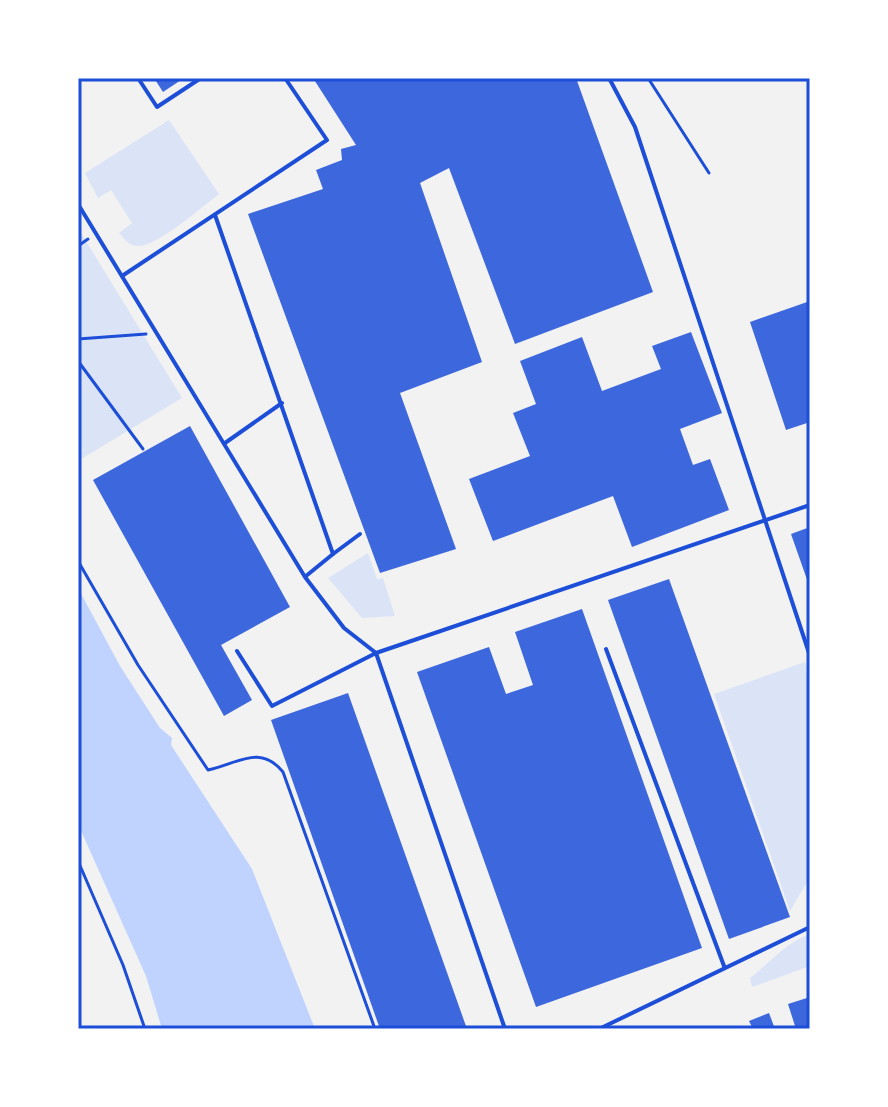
<svg xmlns="http://www.w3.org/2000/svg" width="888" height="1107" viewBox="0 0 888 1107" font-family="Overpass,sans-serif">
	<rect width="100%" height="100%" fill="#f2f2f2"/>
	<!-- green -->
	<g fill="#dbe4f7">
		<path d="M 169,120 L 219,194 C 202,207 159,245 139,246 C 129,246 125,240 119,233 L 132,223 L 111,190 L 98,198 L 85,173 Z"/>
		<path d="M 78,228 L 182,398 L 78,461 Z"/>
		<path d="M 368,553 L 377,579 L 383,578 L 395,616 L 362,618 L 328,578 Z"/>
		<path d="M 805,662 L 810,675 L 810,877 L 790,911 L 714,694 Z"/>
		<path d="M 810,934 L 810,966 L 752,987 L 750,978 C 771,962 785,943 810,934 Z"/>
	</g>
	<!-- water -->
	<path fill="#bfd3fe" d="M 78,588 L 120,666 L 160,728 L 172,738 L 171,745 L 252,869 L 315,1029 L 162,1029 L 146,976 L 78,824 Z"/>
	<!-- building -->
	<g fill="#3d67dc">
		<path d="M 154,78 L 184,78 L 163,92 Z"/>
		<path d="M 313,78 L 576,78 L 653,292 L 515,344 L 449,168 L 420,183 L 482,362 L 400,393 L 456,549 L 380,573 L 248,214 L 323,189 L 316,170 L 342,160 L 341,149 L 356,145 Z"/>
		<path d="M 810,301 L 810,422 L 786,430 L 750,322 Z"/>
		<path d="M 691,332 L 722,413 L 680,429 L 693,465 L 710,459 L 729,510 L 632,547 L 613,496 L 493,541 L 469,479 L 530,456 L 513,413 L 536,404 L 520,361 L 582,337 L 602,391 L 661,369 L 652,346 Z"/>
		<path d="M 190,426 L 290,607 L 221,645 L 252,700 L 224,716 L 93,480 Z"/>
		<path d="M 810,527 L 810,588 L 791,534 Z"/>
		<path d="M 669,579 L 790,917 L 729,939 L 608,600 Z"/>
		<path d="M 582,609 L 702,948 L 536,1007 L 417,672 L 489,647 L 506,694 L 533,685 L 515,632 Z"/>
		<path d="M 348,693 L 467,1029 L 380,1029 L 271,720 Z"/>
		<path d="M 810,997 L 810,1029 L 796,1029 L 788,1004 Z"/>
		<path d="M 769,1013 L 775,1029 L 753,1029 L 749,1021 Z"/>
	</g>
	<g fill="none" stroke-linecap="round" stroke-linejoin="round">
		<!-- path -->
		<g stroke="#1d4ed8" stroke-width="3">
			<path d="M 648,78 L 709,173"/>
			<path d="M 78,246 L 88,239"/>
			<path d="M 78,339 L 146,334"/>
			<path d="M 78,361 L 143,449"/>
			<path d="M 78,561 L 138,665 L 208,770 C 239,763 260,744 283,772 L 375,1029"/>
			<path d="M 78,861 L 123,965 L 145,1029"/>
		</g>
		<!-- service -->
		<g stroke="#1d4ed8" stroke-width="4">
			<path d="M 138,78 L 157,107 L 201,78"/>
			<path d="M 609,78 L 635,127 L 810,656"/>
			<path d="M 78,204 L 305,577 L 344,628 L 376,653 L 505,1029"/>
			<path d="M 215,215 L 333,554 L 306,576"/>
			<path d="M 122,276 L 327,140 L 285,78"/>
			<path d="M 225,443 L 282,403"/>
			<path d="M 333,554 L 360,534"/>
			<path d="M 606,649 L 724,966"/>
			<path d="M 237,651 L 272,706 L 376,653 L 810,505"/>
			<path d="M 599,1029 L 810,927"/>
		</g>
	</g>
	<!-- border -->
	<rect width="888" height="1107" fill="none" stroke="#ffffff" stroke-width="160"/>
	<rect x="80" y="80" width="728" height="947" fill="none" stroke="#1d4ed8" stroke-width="3"/>
</svg>
